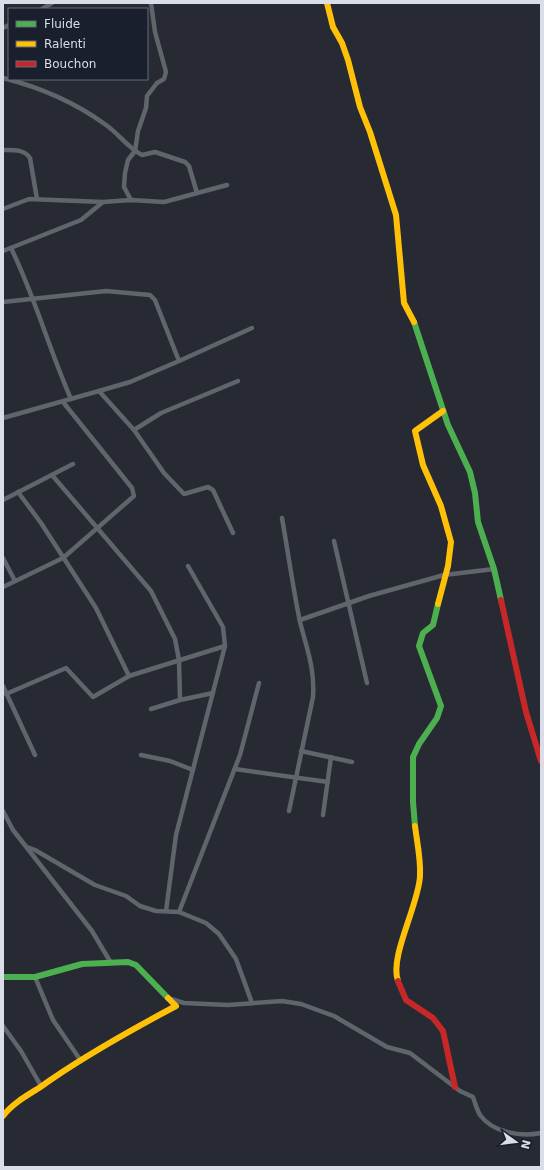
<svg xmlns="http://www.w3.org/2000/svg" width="544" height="1170" viewBox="0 0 544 1170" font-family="'DejaVu Sans',sans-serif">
	<rect width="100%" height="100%" fill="#272a32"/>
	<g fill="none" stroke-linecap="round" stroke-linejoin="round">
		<!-- street -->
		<g stroke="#60646b" stroke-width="4.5">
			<path d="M 42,9 L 52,3"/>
			<path d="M 3,28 L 9,25"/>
			<path d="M 3,78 C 39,87 76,103 106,125 C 119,134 128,148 142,155 L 155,152 L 185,162 L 189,166 L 197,193"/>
			<path d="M 3,150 C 13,150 24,149 30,158 L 37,199"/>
			<path d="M 131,200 L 124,187 L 125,173 L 128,160 L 135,151 L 138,131 L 146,108 L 147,96 L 157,83 L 164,79 L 166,72 L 155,32 L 151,3"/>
			<path d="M 3,209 L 29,199 L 103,202"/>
			<path d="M 11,248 C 35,297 49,349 71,399"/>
			<path d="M 3,251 L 81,220 L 103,202 L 131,200 L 164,202 L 227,185"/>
			<path d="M 3,302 L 106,291 L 150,295 L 155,300 L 179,361 L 252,328"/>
			<path d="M 99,391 L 130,382 L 179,361"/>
			<path d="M 3,418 L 99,391 L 134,430 L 161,413 L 238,381"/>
			<path d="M 134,430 L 164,473 L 184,494 L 208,487 L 213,490 L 233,533"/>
			<path d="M 52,475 L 151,591 L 175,639 L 179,660 L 180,700"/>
			<path d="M 18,492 L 41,523 L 96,608 L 129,676"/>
			<path d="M 3,500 L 73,464"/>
			<path d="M 282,518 C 288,552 293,588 300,622 C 307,649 315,669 313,697 L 289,811"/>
			<path d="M 334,541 L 367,683"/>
			<path d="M 3,558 L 15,581"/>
			<path d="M 3,587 L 63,558 L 134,496 L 132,488 L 63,402"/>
			<path d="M 300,620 L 369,596 L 444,575 L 494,569"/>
			<path d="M 3,686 L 35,755"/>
			<path d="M 6,694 L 66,668 L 93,697 L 129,676 L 225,646"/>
			<path d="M 151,709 L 180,700 L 213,693"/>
			<path d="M 301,751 L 352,762"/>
			<path d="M 141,755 L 170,761 L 193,770"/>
			<path d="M 235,769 L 328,782"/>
			<path d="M 3,811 L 13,830 L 92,931 L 111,963"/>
			<path d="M 323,815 L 331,757"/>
			<path d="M 27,847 L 35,850 L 95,885 L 126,896 L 140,906 L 156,911 L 179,912 L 206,923 L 219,934 L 236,959 L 252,1003"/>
			<path d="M 166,911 L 176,835 L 225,646 L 223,627 L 188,566"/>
			<path d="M 179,912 L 240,755 L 259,683"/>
			<path d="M 35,977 L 53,1020 L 81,1061"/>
			<path d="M 171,999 L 184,1003 L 228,1005 L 282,1001 L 301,1004 L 334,1016 L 387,1047 L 410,1053 L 460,1091 L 473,1097 C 475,1103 477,1110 480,1115 C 493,1133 521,1137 541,1133"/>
			<path d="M 3,1026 L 21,1051 L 41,1086"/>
		</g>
		<!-- fast -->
		<g stroke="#4caf50" stroke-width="6">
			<path d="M 414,322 L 448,425 L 470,472 L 475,493 L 478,522 L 494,569 L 501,600"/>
			<path d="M 415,826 L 413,802 L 413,757 L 419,744 L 437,718 L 441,706 L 419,646 L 423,633 L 433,625 L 438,604"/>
			<path d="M 3,977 L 35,977 L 82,964 L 128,962 L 136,965 L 168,998"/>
		</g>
		<!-- slow -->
		<g stroke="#ffc107" stroke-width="6">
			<path d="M 327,3 L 333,27 L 342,43 L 348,60 L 360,107 L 370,132 L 396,215 L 404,303 L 414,322"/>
			<path d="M 438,604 L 448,566 L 451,542 L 441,506 L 423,465 L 415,431 L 443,411"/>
			<path d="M 398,981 C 389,957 419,904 420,876 C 421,860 417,842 415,826"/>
			<path d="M 3,1116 C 12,1104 26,1096 39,1088 C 82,1057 129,1031 176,1006 L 168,998"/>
		</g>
		<!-- jam -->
		<g stroke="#c62828" stroke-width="6">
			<path d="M 501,600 L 526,712 L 541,761"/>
			<path d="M 398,981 L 406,1000 L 433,1018 L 443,1031 L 455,1087"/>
		</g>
	</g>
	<!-- border -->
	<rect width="544" height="1170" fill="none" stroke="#d8dde7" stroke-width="8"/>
	<!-- legend -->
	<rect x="8" y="8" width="140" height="72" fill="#191f2d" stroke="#656b77"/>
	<rect x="16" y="21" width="20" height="6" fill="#4caf50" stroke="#656b77"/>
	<text x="44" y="28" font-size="12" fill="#d8dde7">Fluide</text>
	<rect x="16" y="41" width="20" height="6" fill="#ffc107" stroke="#656b77"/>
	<text x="44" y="48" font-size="12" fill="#d8dde7">Ralenti</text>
	<rect x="16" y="61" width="20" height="6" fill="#c62828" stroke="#656b77"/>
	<text x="44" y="68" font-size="12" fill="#d8dde7">Bouchon</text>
	<!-- north arrow -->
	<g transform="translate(516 1142) rotate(104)" stroke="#191f2d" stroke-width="3" paint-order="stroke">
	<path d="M0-3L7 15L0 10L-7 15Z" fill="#d8dde7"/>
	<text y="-6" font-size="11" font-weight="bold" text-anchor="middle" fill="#d8dde7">N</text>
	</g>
</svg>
